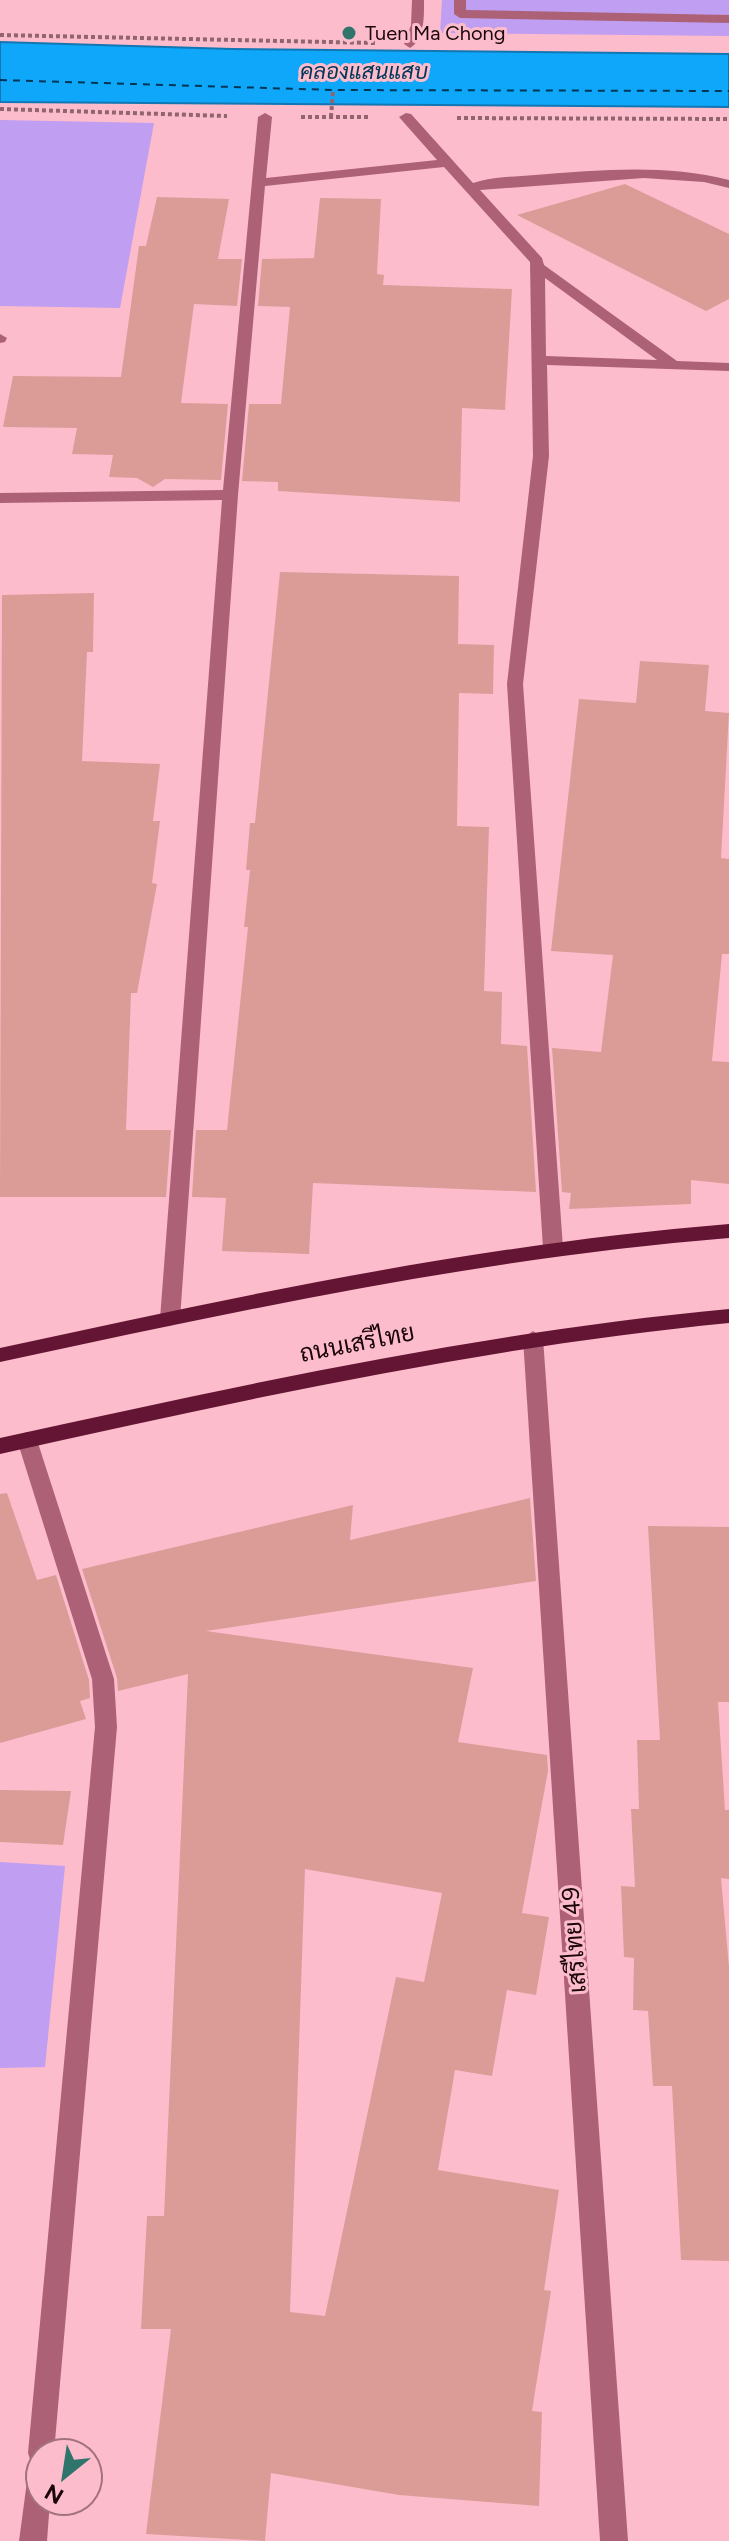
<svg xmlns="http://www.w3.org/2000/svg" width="729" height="2541" viewBox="0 0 729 2541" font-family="Figtree,Sarabun,sans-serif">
	<rect width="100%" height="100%" fill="#fcbccc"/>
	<!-- green -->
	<g fill="#c09ef2">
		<path d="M 442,0 L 729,0 L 729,36 L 440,33 Z"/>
		<path d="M 0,120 L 154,123 L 120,308 L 0,306 Z"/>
		<path d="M 0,1862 L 65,1866 L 45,2067 L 0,2068 Z"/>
	</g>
	<!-- water -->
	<path fill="#0ea7fa" stroke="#1276b2" stroke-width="2" d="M 0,42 L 232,49 L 729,54 L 729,107 L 0,102 Z"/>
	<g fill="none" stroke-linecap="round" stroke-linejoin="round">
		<!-- ferry -->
		<path stroke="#003757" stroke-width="2" stroke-dasharray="7 6" stroke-linecap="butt" d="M 0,80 L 333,90 L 729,91"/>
	</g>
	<!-- building -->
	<g fill="#db9c98" fill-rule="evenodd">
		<path d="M 625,184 L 729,234 L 729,299 L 706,311 L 517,215 Z"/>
		<path d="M 157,197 L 229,199 L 218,259 L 242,259 L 237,306 L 194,304 L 181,403 L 228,404 L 221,480 L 165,479 L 153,487 L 137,478 L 109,477 L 113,455 L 72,454 L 77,428 L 3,427 L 13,376 L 121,377 L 139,246 L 146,246 Z"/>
		<path d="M 320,198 L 381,199 L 377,274 L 384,275 L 383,285 L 512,289 L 505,410 L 462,408 L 460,502 L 278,491 L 278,482 L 242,481 L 249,404 L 281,404 L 290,307 L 258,306 L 262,259 L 314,258 Z"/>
		<path d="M 280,572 L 459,576 L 458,644 L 494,645 L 493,694 L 459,693 L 457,826 L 489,827 L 484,991 L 502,992 L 501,1044 L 527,1046 L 536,1192 L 313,1183 L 309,1254 L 222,1251 L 226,1198 L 192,1197 L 196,1130 L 227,1130 L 248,927 L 244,927 L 250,870 L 246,870 L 250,823 L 255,823 Z"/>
		<path d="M 94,593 L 93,652 L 87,652 L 82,761 L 160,764 L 153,821 L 160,821 L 152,883 L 157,884 L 137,993 L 131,993 L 126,1130 L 171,1130 L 166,1197 L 0,1197 L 2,595 Z"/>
		<path d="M 640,661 L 709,665 L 705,711 L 729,713 L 721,858 L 729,859 L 729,954 L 722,954 L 712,1061 L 729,1062 L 729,1184 L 691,1180 L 691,1204 L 569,1209 L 571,1193 L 562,1192 L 552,1048 L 601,1052 L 613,955 L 551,951 L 579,699 L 636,703 Z"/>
		<path d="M 7,1493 L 37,1580 L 56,1575 L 89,1680 L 90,1698 L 80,1701 L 86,1719 L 0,1743 L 0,1494 Z"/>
		<path d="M 530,1498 L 536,1581 L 206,1631 L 473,1668 L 458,1742 L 547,1755 L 548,1771 L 522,1913 L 549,1917 L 536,1995 L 507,1990 L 492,2076 L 455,2070 L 438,2170 L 559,2190 L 544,2290 L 551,2291 L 532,2411 L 542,2412 L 539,2506 L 399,2495 L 271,2473 L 265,2541 L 146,2534 L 171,2329 L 141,2329 L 147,2216 L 164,2216 L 188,1674 L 118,1691 L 117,1678 L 82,1569 L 353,1505 L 350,1540 ZM 305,1869 L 442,1893 L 424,1982 L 396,1977 L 325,2316 L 290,2312 Z"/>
		<path d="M 648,1526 L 729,1527 L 729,1702 L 718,1702 L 725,1810 L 729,1810 L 729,1879 L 721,1878 L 729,1967 L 729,2261 L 681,2260 L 672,2086 L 653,2086 L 648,2011 L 633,2010 L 634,1958 L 624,1957 L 621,1886 L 635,1887 L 631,1809 L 639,1809 L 637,1740 L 660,1740 Z"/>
		<path d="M 0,1790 L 71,1791 L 63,1845 L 0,1842 Z"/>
	</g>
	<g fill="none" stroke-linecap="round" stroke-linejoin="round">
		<!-- path -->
		<g stroke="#906570" stroke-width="4" stroke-dasharray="4 3" stroke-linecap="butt">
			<path d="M 0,35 L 375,43"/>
			<path d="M 0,109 L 227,116"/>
			<path d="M 301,117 L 371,117"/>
			<path d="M 331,117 L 333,90"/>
			<path d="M 457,118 L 729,119"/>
		</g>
		<!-- minor -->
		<g fill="#ac6177" fill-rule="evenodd">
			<path d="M 412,0 L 424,0 C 424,16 425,39 410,48 L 404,44 L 411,25 Z"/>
			<path d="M 454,0 L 466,0 L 466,10 L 729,15 L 729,23 L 460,18 L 454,14 Z"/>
			<path d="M 265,113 L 272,117 L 266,178 L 437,160 L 399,117 L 406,113 L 411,114 L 473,183 C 493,176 515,177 535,175 C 600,170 666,164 729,180 L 729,188 L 704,182 L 644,178 L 480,190 L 542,258 L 544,265 L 677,361 L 729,363 L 729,371 L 547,365 L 549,456 L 523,684 L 563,1248 L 553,1255 L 543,1248 L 507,684 L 533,456 L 530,262 L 444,167 L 265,186 L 238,495 L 180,1319 L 170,1326 L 160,1319 L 222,500 L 0,503 L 0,493 L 223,490 L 258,117 ZM 545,278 L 657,360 L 546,356 Z"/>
			<path d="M 0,334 L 7,338 L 5,342 L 0,343 Z"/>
			<path d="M 533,1331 L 543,1338 L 628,2541 L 600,2541 L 523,1338 Z"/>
			<path d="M 27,1432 L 34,1435 L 37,1440 L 114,1679 L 117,1727 L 54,2453 L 40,2453 L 40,2501 L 50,2501 L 47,2541 L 19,2541 L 30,2459 L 28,2453 L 95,1727 L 92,1679 L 17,1440 L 20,1435 Z"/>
		</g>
		<!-- major -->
		<g fill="#641534" fill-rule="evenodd">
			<path d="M 729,1224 L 729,1238 C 482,1258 242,1310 0,1362 L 0,1348 C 242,1295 482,1244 729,1224 Z"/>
			<path d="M 729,1309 L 729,1323 C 482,1347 242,1400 0,1454 L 0,1438 C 242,1385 482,1332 729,1309 Z"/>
		</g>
	</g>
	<!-- markers -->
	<circle fill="#2f756b" stroke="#fcbccc" stroke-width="3" cx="349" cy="33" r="8"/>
	<g text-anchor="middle" stroke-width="6" stroke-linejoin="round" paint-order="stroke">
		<!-- far-poi labels -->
		<g font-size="20" fill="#1a050b" stroke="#fcbccc" text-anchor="start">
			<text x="365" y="40">Tuen Ma Chong</text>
		</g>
		<!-- far-water labels -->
		<g font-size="22" font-style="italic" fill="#003757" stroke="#fcbccc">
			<text x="364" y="79">คลองแสนแสบ</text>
		</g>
		<!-- street labels -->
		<g font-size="24" fill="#1a050b" stroke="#fcbccc">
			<text transform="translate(357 1343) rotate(-11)" y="8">ถนนเสรีไทย</text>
			<text transform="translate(574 1940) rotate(-94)" y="8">เสรีไทย 49</text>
		</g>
	</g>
	<!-- north arrow -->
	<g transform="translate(64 2477) rotate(210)"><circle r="38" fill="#fcbccc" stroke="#a2737f" stroke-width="2"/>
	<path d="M0-6L14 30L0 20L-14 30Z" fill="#2f756b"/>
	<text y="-12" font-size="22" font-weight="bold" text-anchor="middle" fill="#1a050b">N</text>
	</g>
</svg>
